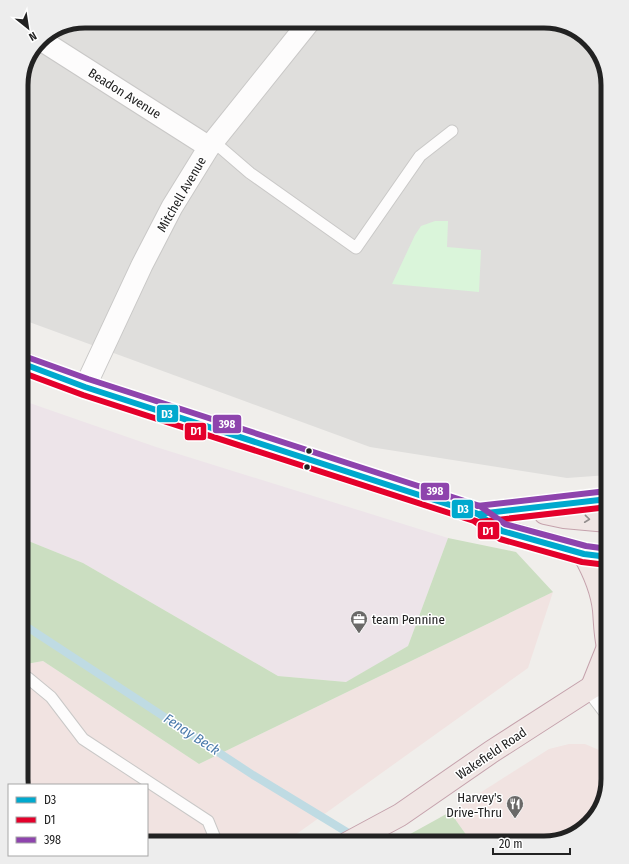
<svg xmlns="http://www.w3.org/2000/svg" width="629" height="864" viewBox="0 0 629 864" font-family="'Fira Sans Condensed',sans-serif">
	<rect width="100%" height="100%" fill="#f0eeeb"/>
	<!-- residential -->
	<path fill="#dfdedc" d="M 85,21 L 548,21 L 576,30 L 599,53 L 608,85 L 608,475 L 567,478 L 370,447 L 21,319 L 21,81 L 43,37 Z"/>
	<!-- commercial -->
	<g fill="#f1e3e1">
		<path d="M 553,592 L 528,668 L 284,843 L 147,843 L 147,785 L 23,785 L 21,779 L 21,665 L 43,661 L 199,764 Z"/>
		<path d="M 569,744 L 585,744 L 599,750 L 608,758 L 608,779 L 599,811 L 576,834 L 544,843 L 472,843 L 450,812 L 549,749 Z"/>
	</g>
	<!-- industrial -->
	<path fill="#ede4e9" d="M 21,400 L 156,447 L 448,538 L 408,646 L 347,682 L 278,676 L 83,563 L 21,538 Z"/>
	<!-- forest -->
	<g fill="#cbdec1">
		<path d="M 21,538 L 83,563 L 278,676 L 346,682 L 408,646 L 448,538 L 516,552 L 553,592 L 199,764 L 43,661 L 21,665 Z"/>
		<path d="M 450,812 L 472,843 L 394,843 Z"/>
	</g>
	<!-- park -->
	<path fill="#daf5da" d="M 435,221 L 448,221 L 447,247 L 481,250 L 479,292 L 392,284 L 415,235 L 421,226 Z"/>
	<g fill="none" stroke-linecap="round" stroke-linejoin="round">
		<!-- stream -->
		<path stroke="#bfdbe3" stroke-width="8" d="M 21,623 L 253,775 L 355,837"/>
		<defs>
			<g id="service">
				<path d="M 214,142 L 250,173 L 356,248 L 420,156 L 452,131"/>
				<path d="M 21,678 L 28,678 L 51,697 L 83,739 L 208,821 L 217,843"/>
			</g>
			<g id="minor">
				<path d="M 41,40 L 209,147"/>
				<path d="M 85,387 L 142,265 L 172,207 L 209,147 L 310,21"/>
			</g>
			<path id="tertiary" d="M 592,687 L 608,708"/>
			<g id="trunk">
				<path d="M 21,363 L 85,387 L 478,514 L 502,531 L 584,554 L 608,557"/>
				<path d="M 545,513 L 564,517 L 608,521"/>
				<path d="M 478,514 L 608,499"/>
				<path d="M 584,554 C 593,570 602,591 604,610 C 605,622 605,634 608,647"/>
				<path d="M 592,687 L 608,647"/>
				<path d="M 348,843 L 400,815 L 491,752 L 592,687 L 608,681"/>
			</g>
		</defs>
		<!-- service casing -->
		<use href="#service" stroke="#c9c8c7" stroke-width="13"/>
		<!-- minor casing -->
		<use href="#minor" stroke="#c9c8c7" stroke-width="23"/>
		<!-- tertiary casing -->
		<use href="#tertiary" stroke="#c9c8c7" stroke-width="24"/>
		<!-- trunk casing -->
		<use href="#trunk" stroke="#c5a2ac" stroke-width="24"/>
		<!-- service -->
		<use href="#service" stroke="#fdfcfc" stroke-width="11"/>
		<!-- minor -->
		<use href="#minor" stroke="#fdfcfc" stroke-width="21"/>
		<!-- tertiary -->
		<use href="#tertiary" stroke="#fdfcfc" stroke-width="22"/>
		<!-- trunk -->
		<use href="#trunk" stroke="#f0e6e4" stroke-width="22"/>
		<defs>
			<g id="bus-1">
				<path d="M 21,363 L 85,387 L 478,514 L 502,531 L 584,554 L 608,557"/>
				<path d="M 473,512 L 478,514 L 608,499"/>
			</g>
			<g id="bus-2">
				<path d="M 21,372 L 83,395 L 474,521 L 500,539 L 582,562 L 607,565"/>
				<path d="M 470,519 L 479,522 L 608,507"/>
			</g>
			<g id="bus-3">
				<path d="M 24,356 L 88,379 L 480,506 L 505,524 L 586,546 L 608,549"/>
				<path d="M 477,506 L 607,491"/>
			</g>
		</defs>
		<!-- bus-1 casing -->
		<use href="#bus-1" stroke="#fff" stroke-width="9"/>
		<!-- bus-2 casing -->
		<use href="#bus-2" stroke="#fff" stroke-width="9"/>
		<!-- bus-3 casing -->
		<use href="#bus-3" stroke="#fff" stroke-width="9"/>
		<!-- bus-1 -->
		<use href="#bus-1" stroke="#00a9ce" stroke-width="6"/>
		<!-- bus-2 -->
		<use href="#bus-2" stroke="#e4002b" stroke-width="6"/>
		<!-- bus-3 -->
		<use href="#bus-3" stroke="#8e44ad" stroke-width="6"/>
	</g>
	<!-- one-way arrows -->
	<defs><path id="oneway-chevron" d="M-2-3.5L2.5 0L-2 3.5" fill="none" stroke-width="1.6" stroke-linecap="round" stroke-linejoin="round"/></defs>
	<use stroke="#938e8d" href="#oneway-chevron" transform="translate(587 519) rotate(6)"/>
	<!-- icons -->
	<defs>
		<symbol id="office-pin" viewBox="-11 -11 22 30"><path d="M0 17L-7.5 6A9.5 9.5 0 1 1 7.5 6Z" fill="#6a6968" stroke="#fff"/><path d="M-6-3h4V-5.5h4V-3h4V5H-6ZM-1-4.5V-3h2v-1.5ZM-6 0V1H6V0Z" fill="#fff"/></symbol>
		<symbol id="restaurant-pin" viewBox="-11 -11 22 30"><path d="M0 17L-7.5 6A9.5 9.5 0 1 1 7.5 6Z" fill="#6a6968" stroke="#fff"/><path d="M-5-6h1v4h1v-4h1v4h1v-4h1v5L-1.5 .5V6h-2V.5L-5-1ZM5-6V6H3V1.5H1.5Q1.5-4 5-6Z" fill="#fff"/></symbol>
	</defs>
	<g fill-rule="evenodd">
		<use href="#office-pin" x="349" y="609" width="20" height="27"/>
		<use href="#restaurant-pin" x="505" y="794" width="20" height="27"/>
	</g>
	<!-- markers -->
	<g fill="#222" stroke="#fff" stroke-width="1.5">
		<circle cx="309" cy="451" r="3.5"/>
		<circle cx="307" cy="467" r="3.5"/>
	</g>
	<g text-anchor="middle" stroke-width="3" stroke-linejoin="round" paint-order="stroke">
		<!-- street labels -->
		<g font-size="13" fill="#222" stroke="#fff">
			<text transform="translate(125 93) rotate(32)" y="5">Beadon Avenue</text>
			<text transform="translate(181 194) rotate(-60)" y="5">Mitchell Avenue</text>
			<text transform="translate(491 753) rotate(-34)" y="5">Wakefield Road</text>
		</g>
		<!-- poi labels -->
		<g font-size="13" fill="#222" stroke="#fff" text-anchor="start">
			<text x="372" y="624">team Pennine</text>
			<text x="502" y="802" text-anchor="end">Harvey's<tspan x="502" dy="15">Drive-Thru</tspan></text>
		</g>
		<!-- water labels -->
		<g font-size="14" font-style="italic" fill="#4a7aab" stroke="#fff">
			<text transform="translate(192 734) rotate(33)" y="5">Fenay Beck</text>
		</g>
	</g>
	<!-- crop -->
	<path d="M0 0H629V864H0ZM85 28H544A57 57 0 0 1 601 85V779A57 57 0 0 1 544 836H85A57 57 0 0 1 28 779V85A57 57 0 0 1 85 28Z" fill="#ededed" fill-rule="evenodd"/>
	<path fill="none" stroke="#222" stroke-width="5" d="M85 28H544A57 57 0 0 1 601 85V779A57 57 0 0 1 544 836H85A57 57 0 0 1 28 779V85A57 57 0 0 1 85 28Z"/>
	<g stroke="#fff" stroke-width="1.5">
		<rect x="156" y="404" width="23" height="19" rx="4" fill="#00a9ce"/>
		<rect x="212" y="414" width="30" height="20" rx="4" fill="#8e44ad"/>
		<rect x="184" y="422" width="23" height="19" rx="4" fill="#e4002b"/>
		<rect x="420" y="482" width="30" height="19" rx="4" fill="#8e44ad"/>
		<rect x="451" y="499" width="23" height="20" rx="4" fill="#00a9ce"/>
		<rect x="477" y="521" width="23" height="19" rx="4" fill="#e4002b"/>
	</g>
	<g font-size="11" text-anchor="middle" font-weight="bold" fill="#fff">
		<text x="167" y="418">D3</text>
		<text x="227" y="428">398</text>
		<text x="196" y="435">D1</text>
		<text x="435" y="495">398</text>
		<text x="463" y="513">D3</text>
		<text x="488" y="535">D1</text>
	</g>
	<!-- legend -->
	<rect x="8" y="784" width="140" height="72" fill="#ffffff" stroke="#a7a7a7"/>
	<rect x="16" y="797" width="20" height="6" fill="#00a9ce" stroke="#a7a7a7"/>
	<text x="44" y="804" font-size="12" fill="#222222">D3</text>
	<rect x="16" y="817" width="20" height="6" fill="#e4002b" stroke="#a7a7a7"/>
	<text x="44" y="824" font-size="12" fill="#222222">D1</text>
	<rect x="16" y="837" width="20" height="6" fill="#8e44ad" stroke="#a7a7a7"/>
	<text x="44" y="844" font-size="12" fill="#222222">398</text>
	<!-- north arrow -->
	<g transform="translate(28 28) rotate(150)" stroke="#ffffff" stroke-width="3" paint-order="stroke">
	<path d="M0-3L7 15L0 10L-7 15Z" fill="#222222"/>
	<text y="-6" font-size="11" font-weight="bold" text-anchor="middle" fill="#222222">N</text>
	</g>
	<!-- scale -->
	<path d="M493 848v6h77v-6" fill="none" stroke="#222222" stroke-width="2"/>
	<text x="499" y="848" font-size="12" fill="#222222" stroke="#ffffff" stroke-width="3" paint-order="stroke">20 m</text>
</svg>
